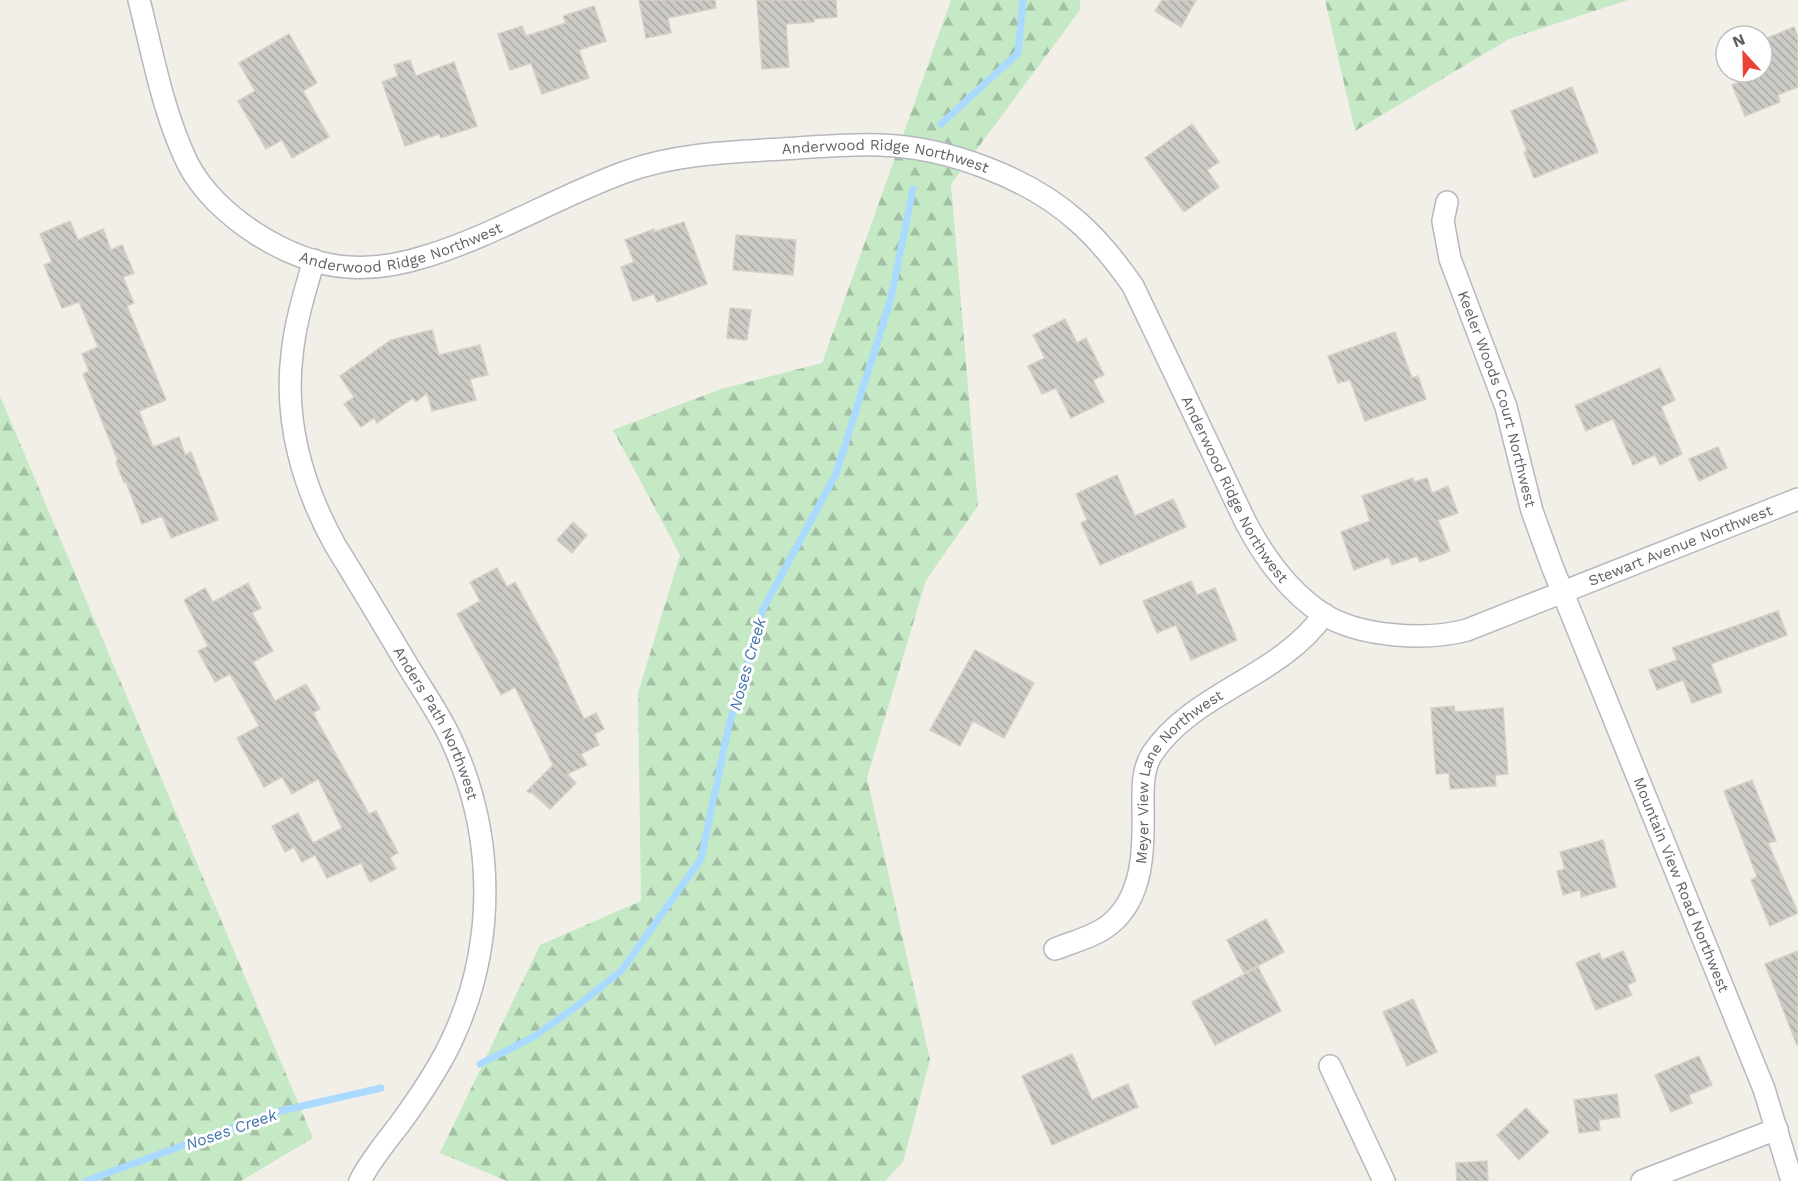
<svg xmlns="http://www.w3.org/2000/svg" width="1798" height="1181" viewBox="0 0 1798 1181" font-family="'Work Sans',sans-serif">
	<defs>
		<pattern id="forest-firs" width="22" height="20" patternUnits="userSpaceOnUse" patternTransform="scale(1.5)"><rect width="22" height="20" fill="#c5e8c5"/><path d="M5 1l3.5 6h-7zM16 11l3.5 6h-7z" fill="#a3c0a4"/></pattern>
		<pattern id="building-back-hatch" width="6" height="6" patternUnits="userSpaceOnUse" patternTransform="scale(1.5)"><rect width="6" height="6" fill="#cccac5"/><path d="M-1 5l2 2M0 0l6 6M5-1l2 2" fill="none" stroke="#a9a8a4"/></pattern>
	</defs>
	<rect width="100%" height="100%" fill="#f1efe8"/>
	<!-- forest -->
	<g fill="url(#forest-firs)">
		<path d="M 951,0 L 1080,0 L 1080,10 L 951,184 L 978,506 L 926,580 L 867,778 L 930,1060 L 903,1162 L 885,1181 L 507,1181 L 440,1153 L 540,945 L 641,901 L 638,693 L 680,555 L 613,430 L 721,389 L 822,363 Z"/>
		<path d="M 1325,0 L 1628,0 L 1509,39 L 1355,131 Z"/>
		<path d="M 0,396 L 313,1138 L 241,1181 L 0,1181 Z"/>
	</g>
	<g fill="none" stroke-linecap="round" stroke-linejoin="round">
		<!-- stream -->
		<g stroke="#aadaff" stroke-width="7">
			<path d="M 941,124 L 1018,53 L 1023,0"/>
			<path d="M 480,1064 L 535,1036 L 577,1006 L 622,970 L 701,859 L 729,725 L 763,609 L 836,474 L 891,298 L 913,189"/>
			<path d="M 86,1181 L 272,1113 L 381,1088"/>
		</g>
	</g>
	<!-- building -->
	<g fill="url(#building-back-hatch)" stroke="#d6d1c6" stroke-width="1.5">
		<path d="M 639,0 L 715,0 L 716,8 L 668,18 L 671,33 L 646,38 Z"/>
		<path d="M 757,0 L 836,0 L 837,17 L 814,19 L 814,22 L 786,24 L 789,67 L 762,69 Z"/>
		<path d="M 1162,0 L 1196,0 L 1181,27 L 1155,11 Z"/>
		<path d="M 594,6 L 606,41 L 579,50 L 589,78 L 542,94 L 531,63 L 510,70 L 498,34 L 522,26 L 526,36 L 566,23 L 563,16 Z"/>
		<path d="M 1794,27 L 1798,37 L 1798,87 L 1778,95 L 1780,102 L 1745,116 L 1732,85 L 1752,77 L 1750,72 L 1762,72 L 1762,40 Z"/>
		<path d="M 289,34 L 317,83 L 303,91 L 329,137 L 292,158 L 282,140 L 266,149 L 238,101 L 255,91 L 239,63 Z"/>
		<path d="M 410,60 L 416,76 L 454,62 L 477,126 L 441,138 L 439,134 L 405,146 L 382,82 L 398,76 L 394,65 Z"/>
		<path d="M 1572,87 L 1598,152 L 1534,178 L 1524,152 L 1527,151 L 1511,111 Z"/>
		<path d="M 1192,124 L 1219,162 L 1207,170 L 1219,187 L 1184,212 L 1145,158 Z"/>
		<path d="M 70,221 L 78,240 L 103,229 L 111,250 L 122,245 L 134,273 L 123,277 L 134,303 L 127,306 L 166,400 L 139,411 L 153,447 L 179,437 L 185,455 L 191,452 L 218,520 L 171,538 L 162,516 L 142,524 L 126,482 L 124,483 L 116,462 L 118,461 L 83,374 L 89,371 L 82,354 L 98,347 L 79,302 L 62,308 L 44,265 L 52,262 L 40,234 Z"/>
		<path d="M 684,222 L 707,284 L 657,302 L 654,294 L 633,301 L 621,267 L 634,262 L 625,240 L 654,229 L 654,232 Z"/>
		<path d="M 736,235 L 796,240 L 793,275 L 733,270 Z"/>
		<path d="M 730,308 L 751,310 L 747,340 L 727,338 Z"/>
		<path d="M 1065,319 L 1077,343 L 1086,338 L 1104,375 L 1093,380 L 1104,402 L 1071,418 L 1056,388 L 1042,394 L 1028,366 L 1045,358 L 1033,335 Z"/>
		<path d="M 432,330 L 439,355 L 480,345 L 488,375 L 470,379 L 476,400 L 432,411 L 427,393 L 416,402 L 413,398 L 377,423 L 374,418 L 361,427 L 344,404 L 354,397 L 340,376 L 391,340 Z"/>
		<path d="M 1395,332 L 1412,378 L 1418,376 L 1426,399 L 1365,421 L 1350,380 L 1338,383 L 1328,356 Z"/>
		<path d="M 1660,368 L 1675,400 L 1661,407 L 1682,454 L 1660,465 L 1655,455 L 1633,465 L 1613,419 L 1586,431 L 1575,406 Z"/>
		<path d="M 1718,447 L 1727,468 L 1699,481 L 1689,459 Z"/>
		<path d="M 1117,475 L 1135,516 L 1173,499 L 1186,527 L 1100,565 L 1081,523 L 1087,520 L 1076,494 Z"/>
		<path d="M 1413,478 L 1414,482 L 1427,478 L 1432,493 L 1448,486 L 1458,513 L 1438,520 L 1450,551 L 1420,562 L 1417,556 L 1392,565 L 1389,557 L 1354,570 L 1341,532 L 1370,521 L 1362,496 Z"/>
		<path d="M 573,522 L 587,535 L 572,553 L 557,540 Z"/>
		<path d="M 497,568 L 507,587 L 515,582 L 559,663 L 558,664 L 584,719 L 596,713 L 604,729 L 594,734 L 599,745 L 581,754 L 587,765 L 567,774 L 576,783 L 550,809 L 531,792 L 529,793 L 527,791 L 553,765 L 515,687 L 501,695 L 457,614 L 480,601 L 470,582 Z"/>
		<path d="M 1191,581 L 1197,595 L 1215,588 L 1237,640 L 1191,660 L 1176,625 L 1157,633 L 1143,601 Z"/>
		<path d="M 248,583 L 261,608 L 252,613 L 273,651 L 253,662 L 275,701 L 306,684 L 320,709 L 313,713 L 369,814 L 376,811 L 398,853 L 390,857 L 396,869 L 370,882 L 361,863 L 327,878 L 315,855 L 302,862 L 294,847 L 285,852 L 272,826 L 298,813 L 313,843 L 342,828 L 318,779 L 292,794 L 282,777 L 264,787 L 237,738 L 259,726 L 230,674 L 215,682 L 198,651 L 208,646 L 184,600 L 205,588 L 213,602 Z"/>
		<path d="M 1778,611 L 1787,635 L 1711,664 L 1722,692 L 1692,703 L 1683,680 L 1657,690 L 1649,670 L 1677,660 L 1672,648 Z"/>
		<path d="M 975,650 L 1034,683 L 1004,738 L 973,721 L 960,746 L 930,730 Z"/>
		<path d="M 1454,706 L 1455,712 L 1503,708 L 1508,774 L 1495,775 L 1496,786 L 1450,789 L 1449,773 L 1436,774 L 1431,708 Z"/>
		<path d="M 1752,780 L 1776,841 L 1768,843 L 1798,913 L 1770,926 L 1751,880 L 1757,877 L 1724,791 Z"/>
		<path d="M 1603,840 L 1616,887 L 1581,897 L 1580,890 L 1563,895 L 1557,871 L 1565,869 L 1560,852 Z"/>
		<path d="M 1266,919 L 1284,952 L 1244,973 L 1227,940 Z"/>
		<path d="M 1623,951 L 1636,981 L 1627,985 L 1632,995 L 1596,1010 L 1576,963 L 1599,953 L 1602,960 Z"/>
		<path d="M 1798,951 L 1798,1045 L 1797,1045 L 1765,964 Z"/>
		<path d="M 1258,967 L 1281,1011 L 1215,1045 L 1192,1002 Z"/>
		<path d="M 1413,999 L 1437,1052 L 1407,1066 L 1383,1012 Z"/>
		<path d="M 1072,1054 L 1092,1100 L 1128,1084 L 1138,1107 L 1052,1145 L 1022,1076 Z"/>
		<path d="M 1699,1056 L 1712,1085 L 1689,1095 L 1692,1103 L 1671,1112 L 1655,1075 Z"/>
		<path d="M 1617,1094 L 1620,1117 L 1599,1120 L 1600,1130 L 1579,1133 L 1574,1100 Z"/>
		<path d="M 1526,1108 L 1549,1132 L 1519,1160 L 1497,1135 Z"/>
		<path d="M 1487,1161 L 1488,1181 L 1457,1181 L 1456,1163 Z"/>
	</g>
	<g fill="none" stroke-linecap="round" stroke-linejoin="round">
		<defs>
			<g id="street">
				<path id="s1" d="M 139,0 C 153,55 163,113 188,164 C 215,216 290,264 348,267 C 374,269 402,264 427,256 C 495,235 557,197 625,172 C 675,154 728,152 782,149 C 814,147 847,144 880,145 C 946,147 1028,177 1077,221 C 1099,240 1117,263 1133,286 L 1246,523 C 1264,557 1289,592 1323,614 C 1360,637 1426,641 1467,630 L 1798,499"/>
				<path id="s2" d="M 1447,202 L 1443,221 L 1450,259 L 1506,407 L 1532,511 L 1552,566 L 1764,1089 L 1792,1181"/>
				<path id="s3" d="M 314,260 C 305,291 295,323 292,355 C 284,421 303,487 335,545 C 360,585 384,626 408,666 C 422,689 438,712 450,737 C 496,834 497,947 450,1044 C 436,1073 418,1099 399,1125 C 385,1143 370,1161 360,1181"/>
				<path id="s4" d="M 1055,949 C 1072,942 1094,937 1109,925 C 1144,898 1144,847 1143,807 C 1143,789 1142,770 1152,754 C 1193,692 1281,677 1324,614"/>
				<path d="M 1330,1066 L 1384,1181"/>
				<path d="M 1642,1181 L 1777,1129"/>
			</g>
		</defs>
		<!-- street casing -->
		<use href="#street" stroke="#b5b8bc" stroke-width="24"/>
		<!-- street -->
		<use href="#street" stroke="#fff" stroke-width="21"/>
	</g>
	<g text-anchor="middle" stroke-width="6" stroke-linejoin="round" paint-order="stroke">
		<!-- street labels -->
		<g font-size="15" fill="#5f6368" stroke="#fff">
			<text dy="5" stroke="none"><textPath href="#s1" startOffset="928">Anderwood Ridge Northwest</textPath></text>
			<text dy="5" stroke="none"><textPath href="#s1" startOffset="424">Anderwood Ridge Northwest</textPath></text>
			<text dy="5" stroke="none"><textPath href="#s2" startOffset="206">Keeler Woods Court Northwest</textPath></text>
			<text dy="5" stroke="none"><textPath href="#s1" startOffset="1450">Anderwood Ridge Northwest</textPath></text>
			<text dy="5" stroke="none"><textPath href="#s1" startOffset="1983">Stewart Avenue Northwest</textPath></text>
			<text dy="5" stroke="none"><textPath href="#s3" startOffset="501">Anders Path Northwest</textPath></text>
			<text dy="5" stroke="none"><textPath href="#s4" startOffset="232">Meyer View Lane Northwest</textPath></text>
			<text dy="5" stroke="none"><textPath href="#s2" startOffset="726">Mountain View Road Northwest</textPath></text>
		</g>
		<!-- water labels -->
		<g font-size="16" font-style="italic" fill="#4174aa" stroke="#fff">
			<text transform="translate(747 664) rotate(-74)" y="6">Noses Creek</text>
			<text transform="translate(231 1129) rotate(-19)" y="6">Noses Creek</text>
		</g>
	</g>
	<!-- north arrow -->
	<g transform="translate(1744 54) rotate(338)"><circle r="28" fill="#ffffff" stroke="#bfc1c3" stroke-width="1.5"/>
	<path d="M0-4.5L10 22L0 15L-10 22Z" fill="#ea4335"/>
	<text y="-9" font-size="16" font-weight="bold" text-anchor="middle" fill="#5f6368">N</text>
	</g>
</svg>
